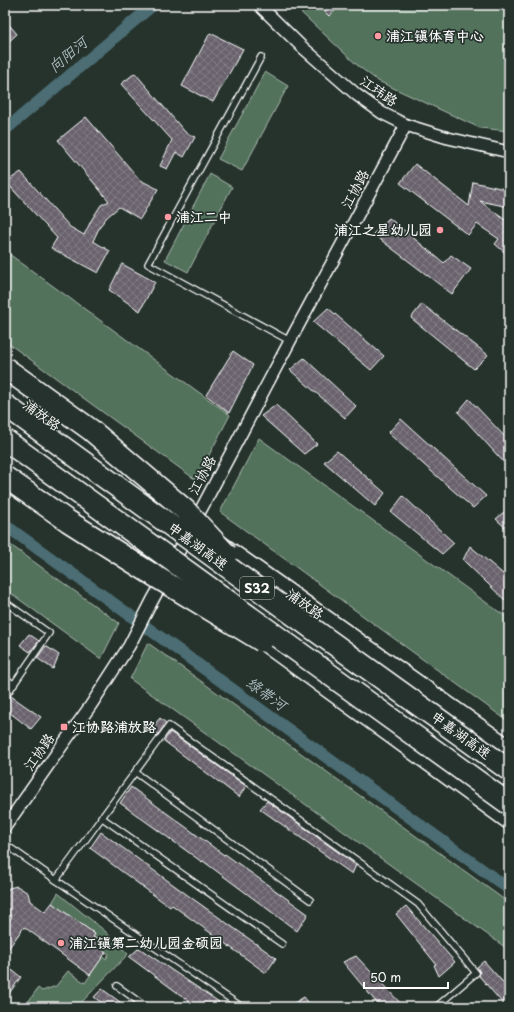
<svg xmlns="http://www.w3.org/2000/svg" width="514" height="1012" viewBox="0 0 514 1012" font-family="'Playpen Sans','LXGW WenKai TC',sans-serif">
	<defs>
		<pattern id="building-cross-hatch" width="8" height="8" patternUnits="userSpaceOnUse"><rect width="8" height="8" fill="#6b646e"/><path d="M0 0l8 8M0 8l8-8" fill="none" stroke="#817b84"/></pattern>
	</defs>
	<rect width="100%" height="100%" fill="#26332d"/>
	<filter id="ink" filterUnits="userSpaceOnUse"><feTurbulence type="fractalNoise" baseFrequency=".025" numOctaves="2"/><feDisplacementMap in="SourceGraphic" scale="8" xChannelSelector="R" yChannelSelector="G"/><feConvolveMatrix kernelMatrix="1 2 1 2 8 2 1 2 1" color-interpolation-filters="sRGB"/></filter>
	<g filter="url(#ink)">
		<!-- grass -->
		<g fill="#53725b" stroke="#a9b8ad">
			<path d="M 293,5 L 509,5 L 509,131 L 480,128 L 378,81 L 357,65 Z"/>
			<path d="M 265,72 L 288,86 L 242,171 L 218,159 Z"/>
			<path d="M 210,174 L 232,187 L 188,272 L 165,260 Z"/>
			<path d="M 5,251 L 230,415 L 196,480 L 5,341 Z"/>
			<path d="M 259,438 L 509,619 L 509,722 L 220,512 Z"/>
			<path d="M 5,541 L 119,623 L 101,659 L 5,589 Z"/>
			<path d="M 148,643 L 509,903 L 509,950 L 130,679 Z"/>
			<path d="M 58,893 L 105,931 L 128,954 L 77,1007 L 29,1007 L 28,1002 L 38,988 L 42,991 L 56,986 L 68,971 L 85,983 L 103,956 L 106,959 L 109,954 L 100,948 L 103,944 L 93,937 L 95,934 L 52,903 Z"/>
		</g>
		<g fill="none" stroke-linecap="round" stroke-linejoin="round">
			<!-- canal -->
			<g stroke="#4c6d73" stroke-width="12">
				<path d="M 5,130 L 153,5"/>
				<path d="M 5,525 L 509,889"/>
			</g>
		</g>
		<!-- building -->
		<g fill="url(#building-cross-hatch)" stroke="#fff">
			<path d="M 318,5 L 341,5 L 329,16 Z"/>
			<path d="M 5,20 L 17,34 L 5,45 Z"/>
			<path d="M 210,33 L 243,49 L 213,102 L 182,86 Z"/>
			<path d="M 135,73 L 185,132 L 195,137 L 184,157 L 176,152 L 167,169 L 160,166 L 172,140 L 121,84 Z"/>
			<path d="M 86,117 L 140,180 L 158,189 L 140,219 L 119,207 L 107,217 L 100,226 L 93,241 L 110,251 L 98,273 L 51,248 L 57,238 L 6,182 L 21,172 L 70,227 L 84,235 L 92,219 L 101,205 L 109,201 L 58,140 Z"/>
			<path d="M 415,164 L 469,206 L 473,182 L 509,190 L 509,207 L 480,201 L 509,223 L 509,256 L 495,244 L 499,239 L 477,224 L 468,235 L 400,183 Z"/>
			<path d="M 389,218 L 444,263 L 451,255 L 471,269 L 452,294 L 373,234 Z"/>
			<path d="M 122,264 L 155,282 L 140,311 L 109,290 Z"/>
			<path d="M 422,304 L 488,355 L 474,369 L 411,318 Z"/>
			<path d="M 328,308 L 384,356 L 371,370 L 313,322 Z"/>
			<path d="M 233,351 L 253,365 L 229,413 L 206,395 Z"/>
			<path d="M 304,358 L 356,406 L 345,418 L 290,370 Z"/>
			<path d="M 469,399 L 509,441 L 509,468 L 458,412 Z"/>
			<path d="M 276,405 L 317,444 L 304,454 L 261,416 Z"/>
			<path d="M 401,419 L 486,496 L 473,508 L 388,433 Z"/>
			<path d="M 337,451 L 385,493 L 375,506 L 324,462 Z"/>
			<path d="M 403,496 L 454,543 L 442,554 L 391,512 Z"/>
			<path d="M 509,508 L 509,531 L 496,519 Z"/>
			<path d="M 470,546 L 509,579 L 509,604 L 463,560 Z"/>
			<path d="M 29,634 L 39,641 L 30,652 L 20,645 Z"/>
			<path d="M 46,646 L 59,655 L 53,669 L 37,658 Z"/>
			<path d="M 11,696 L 41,717 L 31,729 L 5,709 L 5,701 L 8,700 Z"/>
			<path d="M 160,718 L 166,723 L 157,736 L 150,730 Z"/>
			<path d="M 170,732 L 246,786 L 239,797 L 164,741 Z"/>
			<path d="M 131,787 L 224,855 L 225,854 L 308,914 L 297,931 L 203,861 L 202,862 L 120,803 Z"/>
			<path d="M 267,801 L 356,865 L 352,874 L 260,809 Z"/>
			<path d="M 101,832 L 193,899 L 276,958 L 266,973 L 172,905 L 170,907 L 90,848 Z"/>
			<path d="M 17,886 L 28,893 L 30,901 L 45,912 L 52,903 L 95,934 L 93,937 L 103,944 L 100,948 L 106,952 L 90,975 L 24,927 L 5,953 L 5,926 L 12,917 L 5,912 L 5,892 L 9,888 Z"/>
			<path d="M 406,906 L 455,962 L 439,976 L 434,965 L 436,964 L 396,914 Z"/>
			<path d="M 139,948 L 219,1002 L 214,1007 L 197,1007 L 129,957 Z"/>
			<path d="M 356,956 L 404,1007 L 380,1007 L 343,962 Z"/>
			<path d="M 484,961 L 509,989 L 509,1007 L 506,1007 L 479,976 L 480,972 L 477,967 Z"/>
			<path d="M 5,965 L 21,977 L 5,999 Z"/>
			<path d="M 102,989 L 127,1007 L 107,1007 L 94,997 Z"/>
			<path d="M 304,997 L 312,1007 L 288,1007 Z"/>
		</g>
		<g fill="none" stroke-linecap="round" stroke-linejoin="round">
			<defs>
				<g id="lane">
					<path d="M 261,57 L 148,264 L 290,341"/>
					<path d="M 5,602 L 49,633 L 5,697"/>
					<path d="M 5,678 L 14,685"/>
					<path d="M 135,772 L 310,900"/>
					<path d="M 101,817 L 282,944"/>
					<path d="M 5,844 L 56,880 L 242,1007"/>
					<path d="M 56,880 L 169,726 L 418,904 L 476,973 L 436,1007"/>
					<path d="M 117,986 L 146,1007"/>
				</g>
				<g id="street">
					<path d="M 259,5 L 301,46 L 357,95 L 382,113 L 406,125 L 448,138 L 509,152"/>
					<path d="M 5,827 L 61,747 L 91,705 L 129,646 L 152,601 L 168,572 L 290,341 L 406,125"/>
				</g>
				<g id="secondary">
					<path d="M 5,388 L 166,506"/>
					<path d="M 5,454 L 184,583"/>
					<path d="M 219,543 L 509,748"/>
					<path d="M 252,634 L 509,821"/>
				</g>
			</defs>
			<!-- lane casing -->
			<use href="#lane" stroke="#fff" stroke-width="8"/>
			<!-- street casing -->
			<use href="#street" stroke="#fff" stroke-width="14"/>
			<!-- secondary casing -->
			<use href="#secondary" stroke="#fff" stroke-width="19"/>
			<!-- lane -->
			<use href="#lane" stroke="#26332d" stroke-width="5.5"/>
			<!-- street -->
			<use href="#street" stroke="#26332d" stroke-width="11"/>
			<!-- secondary -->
			<use href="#secondary" stroke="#26332d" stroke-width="16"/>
			<defs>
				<g id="highway-bridge">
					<path d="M 5,368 L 91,430 L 185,510 L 227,555"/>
					<path d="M 5,405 L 313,629 L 509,770"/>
					<path d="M 5,440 L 509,804"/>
					<path d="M 5,477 L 68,521 L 158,578 L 262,641"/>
				</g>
			</defs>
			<!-- highway-bridge casing -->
			<use href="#highway-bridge" stroke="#fff" stroke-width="24" stroke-linecap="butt"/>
			<!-- highway-bridge -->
			<use href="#highway-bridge" stroke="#26332d" stroke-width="21"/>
		</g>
	</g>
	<!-- markers -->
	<g fill="#ff9aa2" stroke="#26332d" stroke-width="1.5">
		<circle cx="378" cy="36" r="4"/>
		<circle cx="168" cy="217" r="4"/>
		<circle cx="440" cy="230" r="4"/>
		<rect x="60" y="723" width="8" height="8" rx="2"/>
		<circle cx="61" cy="943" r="4"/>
	</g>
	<g text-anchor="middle" stroke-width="3.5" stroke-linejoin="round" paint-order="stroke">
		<!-- shield labels -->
		<rect fill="#26332d" stroke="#bec2c0" stroke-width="1" x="240" y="577" width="34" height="22" rx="3"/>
		<g font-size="13" font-weight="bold" fill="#fff">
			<text x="257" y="593">S32</text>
		</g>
		<!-- poi labels -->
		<g font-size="14" font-weight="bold" fill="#fff" stroke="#26332d" text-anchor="start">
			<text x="386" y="41">浦江镇体育中心</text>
			<text x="176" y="222">浦江二中</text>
			<text x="432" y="235" text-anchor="end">浦江之星幼儿园</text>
			<text x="72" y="732">江协路浦放路</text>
			<text x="69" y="948">浦江镇第二幼儿园金硕园</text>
		</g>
		<!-- street labels -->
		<g font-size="14" fill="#fff" stroke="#26332d">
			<text transform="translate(379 91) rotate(35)" y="5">江玮路</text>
			<text transform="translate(355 189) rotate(-62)" y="5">江协路</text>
			<text transform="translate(42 415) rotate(36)" y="5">浦放路</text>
			<text transform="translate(202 475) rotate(-62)" y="5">江协路</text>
			<text transform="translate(198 546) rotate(36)" y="5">申嘉湖高速</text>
			<text transform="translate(305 604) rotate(35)" y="5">浦放路</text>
			<text transform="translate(461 735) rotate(36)" y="5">申嘉湖高速</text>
			<text transform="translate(39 752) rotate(-55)" y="5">江协路</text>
		</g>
		<!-- water labels -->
		<g font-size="15" font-style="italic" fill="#aebdc0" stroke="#26332d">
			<text transform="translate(68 55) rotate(-40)" y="5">向阳河</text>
			<text transform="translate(266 694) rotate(36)" y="5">绿带河</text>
		</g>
	</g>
	<!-- margin -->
	<rect width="514" height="1012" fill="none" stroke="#26332d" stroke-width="20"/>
	<rect x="10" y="10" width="494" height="992" fill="none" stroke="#fff" stroke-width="1.5" filter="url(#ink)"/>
	<!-- scale -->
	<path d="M364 982v6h84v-6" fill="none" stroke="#ffffff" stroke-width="2"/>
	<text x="370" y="982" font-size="12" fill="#ffffff" stroke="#26332d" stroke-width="3" paint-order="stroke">50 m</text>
</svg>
